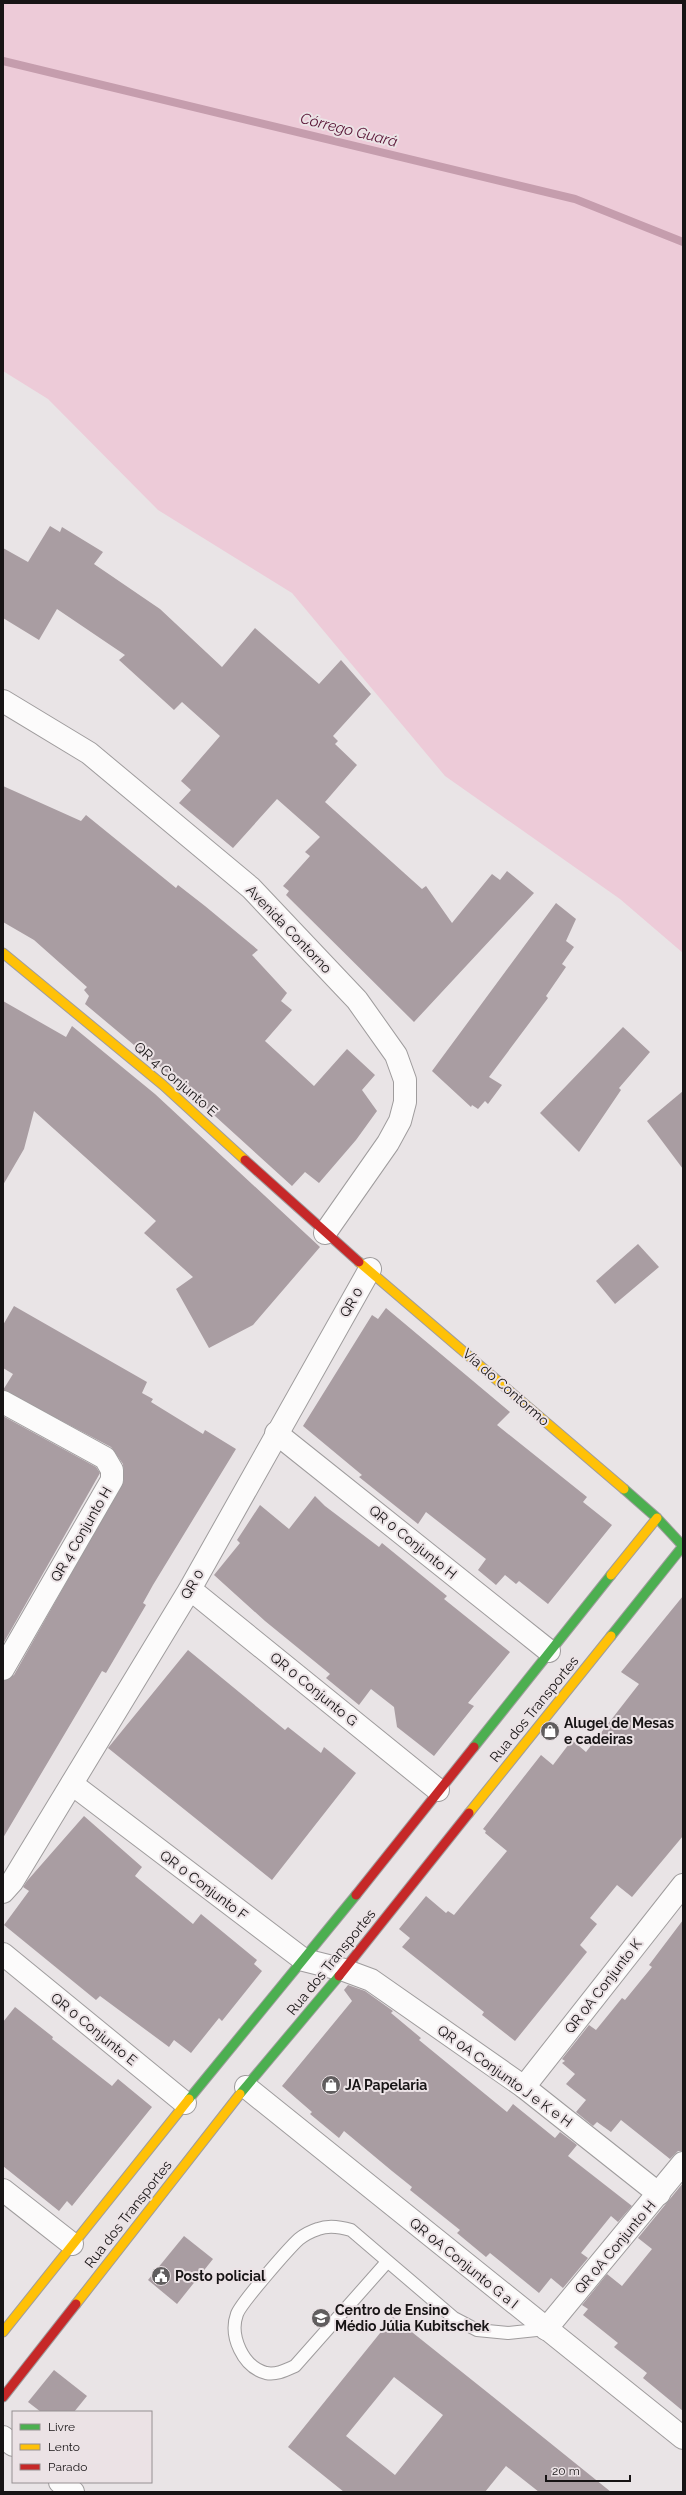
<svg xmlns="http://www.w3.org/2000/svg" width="686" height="2495" viewBox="0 0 686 2495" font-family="Raleway,sans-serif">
	<rect width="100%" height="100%" fill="#e9e4e6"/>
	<!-- green -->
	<path fill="#edcbd8" d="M 3,3 L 683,3 L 683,953 L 620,899 L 445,776 L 292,593 L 158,510 L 48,399 L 3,371 Z"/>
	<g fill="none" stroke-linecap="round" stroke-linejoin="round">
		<!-- stream -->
		<path stroke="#c59dad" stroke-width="8" d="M 3,61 L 575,199 L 683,242"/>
	</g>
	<!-- building -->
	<g fill="#a99da2" fill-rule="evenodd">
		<path d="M 50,526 L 60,532 L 62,527 L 103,552 L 94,564 L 160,609 L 222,667 L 255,628 L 319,684 L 341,660 L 371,694 L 333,736 L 338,741 L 335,744 L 357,765 L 325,802 L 422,889 L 426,886 L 452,923 L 492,874 L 500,880 L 507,871 L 534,893 L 414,1022 L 286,895 L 289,891 L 283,886 L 310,856 L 305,852 L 320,837 L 277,799 L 233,848 L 179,803 L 191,790 L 181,781 L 220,736 L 182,702 L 174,710 L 119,660 L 125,655 L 57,609 L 39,640 L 3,618 L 3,548 L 28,562 Z"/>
		<path d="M 3,786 L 81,821 L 86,815 L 176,888 L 178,885 L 205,906 L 258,950 L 252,955 L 287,993 L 281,1001 L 292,1010 L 265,1041 L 314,1086 L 347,1049 L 375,1075 L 362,1090 L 377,1111 L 356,1140 L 319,1183 L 305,1172 L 292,1186 L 171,1076 L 85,1004 L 89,996 L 84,990 L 87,987 L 34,940 L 3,922 Z"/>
		<path d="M 556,903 L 576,919 L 566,941 L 574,947 L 562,964 L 566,967 L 546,996 L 548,998 L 489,1077 L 502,1085 L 488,1104 L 485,1101 L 478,1109 L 472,1105 L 471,1107 L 432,1071 Z"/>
		<path d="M 3,1001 L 66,1037 L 72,1026 L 155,1094 L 320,1247 L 253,1325 L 209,1348 L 176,1289 L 193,1277 L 144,1233 L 156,1221 L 34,1111 L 24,1149 L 3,1185 Z"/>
		<path d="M 623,1027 L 650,1052 L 619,1088 L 621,1090 L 579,1152 L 540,1113 Z"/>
		<path d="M 683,1091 L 683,1169 L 647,1121 Z"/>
		<path d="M 638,1244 L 659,1267 L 615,1304 L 596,1281 Z"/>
		<path d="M 14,1306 L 147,1382 L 142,1393 L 153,1399 L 151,1402 L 203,1434 L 205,1430 L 236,1449 L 153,1585 L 143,1603 L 146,1605 L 106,1673 L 102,1671 L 3,1838 L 3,1681 L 14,1675 L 124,1480 L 123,1464 L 111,1447 L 3,1390 L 13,1374 L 3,1368 L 3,1325 Z"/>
		<path d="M 386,1308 L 510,1412 L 497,1425 L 587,1497 L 583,1502 L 612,1525 L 548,1604 L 519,1581 L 516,1584 L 505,1575 L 496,1585 L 478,1570 L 486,1559 L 426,1512 L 418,1524 L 359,1477 L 362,1475 L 303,1426 L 372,1315 L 378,1319 Z"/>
		<path d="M 3,1416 L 96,1467 L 100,1473 L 3,1644 Z"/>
		<path d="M 315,1496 L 325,1506 L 379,1547 L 382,1543 L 447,1596 L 444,1599 L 510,1652 L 468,1703 L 474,1706 L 434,1756 L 397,1727 L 394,1707 L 371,1689 L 359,1705 L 326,1678 L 330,1674 L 265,1621 L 214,1575 L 240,1543 L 237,1540 L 260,1505 L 289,1529 Z"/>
		<path d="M 683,1596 L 683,1836 L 632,1897 L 617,1885 L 590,1918 L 597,1924 L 580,1945 L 587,1952 L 515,2041 L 482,2015 L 484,2012 L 402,1947 L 410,1938 L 399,1929 L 426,1896 L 446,1913 L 448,1911 L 454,1915 L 507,1851 L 485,1833 L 486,1831 L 483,1829 L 541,1755 L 553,1765 L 572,1740 L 586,1752 L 639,1684 L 621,1672 Z"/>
		<path d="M 188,1650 L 285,1730 L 288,1727 L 321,1753 L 324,1747 L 356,1773 L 272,1880 L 108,1748 Z"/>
		<path d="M 84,1816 L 142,1867 L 135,1876 L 193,1924 L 201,1914 L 257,1960 L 254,1964 L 262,1971 L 222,2021 L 219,2018 L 191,2053 L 174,2040 L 169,2047 L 100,1996 L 96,2000 L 4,1925 L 29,1891 L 23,1887 L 27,1881 Z"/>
		<path d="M 683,1920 L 683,2151 L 678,2151 L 670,2159 L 621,2120 L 611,2132 L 597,2122 L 593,2126 L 576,2112 L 586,2100 L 566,2084 L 575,2074 L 562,2063 L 565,2061 L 562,2059 L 589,2025 L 596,2030 L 622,1998 L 625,2000 L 652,1967 L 649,1965 Z"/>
		<path d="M 348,1985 L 365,1991 L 393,2011 L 391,2013 L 421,2038 L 419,2040 L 507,2112 L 513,2104 L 555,2138 L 560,2132 L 577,2145 L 568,2156 L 632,2206 L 618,2222 L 611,2216 L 581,2253 L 588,2258 L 563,2288 L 551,2278 L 539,2293 L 490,2253 L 486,2257 L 457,2233 L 460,2230 L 410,2190 L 412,2187 L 392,2171 L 344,2131 L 339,2138 L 310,2114 L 312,2112 L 282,2086 L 352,2001 L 344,1990 Z"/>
		<path d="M 15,2007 L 53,2037 L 52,2039 L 112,2086 L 118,2079 L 152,2107 L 72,2206 L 67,2201 L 59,2211 L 3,2166 L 3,2022 Z"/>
		<path d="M 683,2183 L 683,2411 L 643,2378 L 647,2373 L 614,2347 L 618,2343 L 583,2315 L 588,2309 L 582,2305 L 607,2274 L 622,2286 L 652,2249 L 638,2238 Z"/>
		<path d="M 184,2236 L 213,2259 L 177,2304 L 148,2280 Z"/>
		<path d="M 393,2317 L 492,2396 L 611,2492 L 539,2492 L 506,2466 L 485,2492 L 344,2492 L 288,2447 ZM 394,2377 L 443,2415 L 395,2475 L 346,2436 Z"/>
		<path d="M 54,2370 L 87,2396 L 74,2412 L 41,2412 L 28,2402 Z"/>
	</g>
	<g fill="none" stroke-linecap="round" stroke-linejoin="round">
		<defs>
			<path id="lane" d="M 387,2262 L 295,2366 C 286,2370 277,2375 266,2373 C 243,2367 229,2336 237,2314 C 241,2303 289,2248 299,2239 C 304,2235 312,2231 318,2229 C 328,2225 341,2227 351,2230 L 454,2318 L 477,2330 L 508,2333 L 546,2329"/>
			<g id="street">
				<path d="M 3,701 L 89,753 L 251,888 L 357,1000 L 396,1055 L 405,1080 L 405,1102 L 400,1121 L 388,1143 L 325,1233"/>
				<path d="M 3,1402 L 105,1458 L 112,1470 L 112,1480 L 3,1669"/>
				<path d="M 276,1433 L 549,1651"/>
				<path d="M 190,1589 L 438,1790"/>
				<path d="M 72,1784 L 304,1960 L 344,1970 L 371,1980 L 524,2087 L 659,2194"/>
				<path d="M 3,1892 L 12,1882 L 190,1589 L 370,1269"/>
				<path d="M 3,1954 L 185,2103"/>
				<path d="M 246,2087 L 683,2438"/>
				<path d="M 524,2087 L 683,1885"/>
				<path d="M 3,2190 L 72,2244"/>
				<path d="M 546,2329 L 683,2163"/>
				<path d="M 3,2437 L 13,2445"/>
				<path d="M 60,2482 L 73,2492"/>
			</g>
			<g id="fast">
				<path d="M 611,1636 L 683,1546 L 657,1518 L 624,1489"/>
				<path d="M 474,1747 L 611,1575"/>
				<path d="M 240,2094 L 339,1976"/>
				<path d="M 189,2099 L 356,1895"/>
			</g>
			<g id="slow">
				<path d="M 3,953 L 163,1085 L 245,1160"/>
				<path d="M 359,1262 L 624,1489"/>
				<path d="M 611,1575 L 657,1518"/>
				<path d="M 469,1813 L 611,1636"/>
				<path d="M 76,2304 L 240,2094"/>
				<path d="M 3,2332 L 189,2099"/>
			</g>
			<g id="jam">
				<path d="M 245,1160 L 359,1262"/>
				<path d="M 356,1895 L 474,1747"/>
				<path d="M 339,1976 L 469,1813"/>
				<path d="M 3,2397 L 76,2304"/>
			</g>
		</defs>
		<!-- lane casing -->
		<use href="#lane" stroke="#9f9c9d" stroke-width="14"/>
		<!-- street casing -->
		<use href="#street" stroke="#9f9c9d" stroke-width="24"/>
		<!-- fast casing -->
		<use href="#fast" stroke="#9f9c9d" stroke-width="11"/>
		<!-- slow casing -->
		<use href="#slow" stroke="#9f9c9d" stroke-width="11"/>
		<!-- jam casing -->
		<use href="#jam" stroke="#9f9c9d" stroke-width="11"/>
		<!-- lane -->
		<use href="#lane" stroke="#fcfbfb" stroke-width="12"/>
		<!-- street -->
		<use href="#street" stroke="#fcfbfb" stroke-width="22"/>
		<!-- fast -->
		<use href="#fast" stroke="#4caf50" stroke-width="9"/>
		<!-- slow -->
		<use href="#slow" stroke="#ffc107" stroke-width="9"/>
		<!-- jam -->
		<use href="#jam" stroke="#c62828" stroke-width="9"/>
	</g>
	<!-- icons -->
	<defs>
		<symbol id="shop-disc" viewBox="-11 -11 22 22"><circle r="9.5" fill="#605d5e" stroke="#ebe2e5"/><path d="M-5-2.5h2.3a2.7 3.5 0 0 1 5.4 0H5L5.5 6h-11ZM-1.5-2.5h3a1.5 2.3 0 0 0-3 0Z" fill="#fff"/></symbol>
		<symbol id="civic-disc" viewBox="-11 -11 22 22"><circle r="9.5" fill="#605d5e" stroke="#ebe2e5"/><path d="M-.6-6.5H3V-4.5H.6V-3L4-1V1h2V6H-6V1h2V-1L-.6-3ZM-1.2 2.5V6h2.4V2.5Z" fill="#fff"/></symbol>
		<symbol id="school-disc" viewBox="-11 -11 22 22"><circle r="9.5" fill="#605d5e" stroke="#ebe2e5"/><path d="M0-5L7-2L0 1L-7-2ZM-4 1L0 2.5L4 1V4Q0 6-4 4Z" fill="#fff"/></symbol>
	</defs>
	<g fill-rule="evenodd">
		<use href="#shop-disc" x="539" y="1720" width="22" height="22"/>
		<use href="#shop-disc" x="320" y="2074" width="22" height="22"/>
		<use href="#civic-disc" x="150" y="2265" width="22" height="22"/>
		<use href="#school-disc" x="310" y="2307" width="22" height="22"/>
	</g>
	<g text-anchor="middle" stroke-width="4" stroke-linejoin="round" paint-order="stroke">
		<!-- street labels -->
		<g font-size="14" fill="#171415" stroke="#ebe2e5">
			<text transform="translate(289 929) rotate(46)" y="5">Avenida Contorno</text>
			<text transform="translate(176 1079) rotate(41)" y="5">QR 4 Conjunto E</text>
			<text transform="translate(351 1302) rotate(-60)" y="5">QR 0</text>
			<text transform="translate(506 1387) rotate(41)" y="5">Via do Contormo</text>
			<text transform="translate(81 1534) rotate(-60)" y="5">QR 4 Conjunto H</text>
			<text transform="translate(413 1542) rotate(39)" y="5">QR 0 Conjunto H</text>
			<text transform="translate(192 1584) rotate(-60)" y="5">QR 0</text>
			<text transform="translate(314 1689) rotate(39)" y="5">QR 0 Conjunto G</text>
			<text transform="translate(534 1709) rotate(-51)" y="5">Rua dos Transportes</text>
			<text transform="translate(204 1885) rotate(37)" y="5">QR 0 Conjunto F</text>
			<text transform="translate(331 1962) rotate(-51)" y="5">Rua dos Transportes</text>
			<text transform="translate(603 1986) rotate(-52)" y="5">QR 0A Conjunto K</text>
			<text transform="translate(94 2029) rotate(39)" y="5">QR 0 Conjunto E</text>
			<text transform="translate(505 2076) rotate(36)" y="5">QR 0A Conjunto J e K e H</text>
			<text transform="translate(128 2214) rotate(-52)" y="5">Rua dos Transportes</text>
			<text transform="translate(615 2247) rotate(-50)" y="5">QR 0A Conjunto H</text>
			<text transform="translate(464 2263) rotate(39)" y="5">QR 0A Conjunto G a I</text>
		</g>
		<!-- poi labels -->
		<g font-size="14" font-weight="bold" fill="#171415" stroke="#ebe2e5" text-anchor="start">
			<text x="564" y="1728">Alugel de Mesas<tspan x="564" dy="16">e cadeiras</tspan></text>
			<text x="345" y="2090">JA Papelaria</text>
			<text x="175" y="2281">Posto policial</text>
			<text x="335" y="2315">Centro de Ensino<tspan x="335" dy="16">Médio Júlia Kubitschek</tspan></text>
		</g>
		<!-- water labels -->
		<g font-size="15" font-style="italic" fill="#581435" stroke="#ebe2e5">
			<text transform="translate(349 130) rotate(14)" y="5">Córrego Guará</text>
		</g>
	</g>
	<!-- border -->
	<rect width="686" height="2495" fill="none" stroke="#171415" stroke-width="8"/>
	<!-- legend -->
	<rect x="12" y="2411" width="140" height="72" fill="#ebe2e5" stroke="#969092"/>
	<rect x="20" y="2424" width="20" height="6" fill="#4caf50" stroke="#969092"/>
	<text x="48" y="2431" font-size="12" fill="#171415">Livre</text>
	<rect x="20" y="2444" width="20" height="6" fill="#ffc107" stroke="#969092"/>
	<text x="48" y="2451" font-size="12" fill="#171415">Lento</text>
	<rect x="20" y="2464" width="20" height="6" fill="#c62828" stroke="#969092"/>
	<text x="48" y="2471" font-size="12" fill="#171415">Parado</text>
	<!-- scale -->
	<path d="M546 2475v6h84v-6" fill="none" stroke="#171415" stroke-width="2"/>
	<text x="552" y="2475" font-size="12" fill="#171415" stroke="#ebe2e5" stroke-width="3" paint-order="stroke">20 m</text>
</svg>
